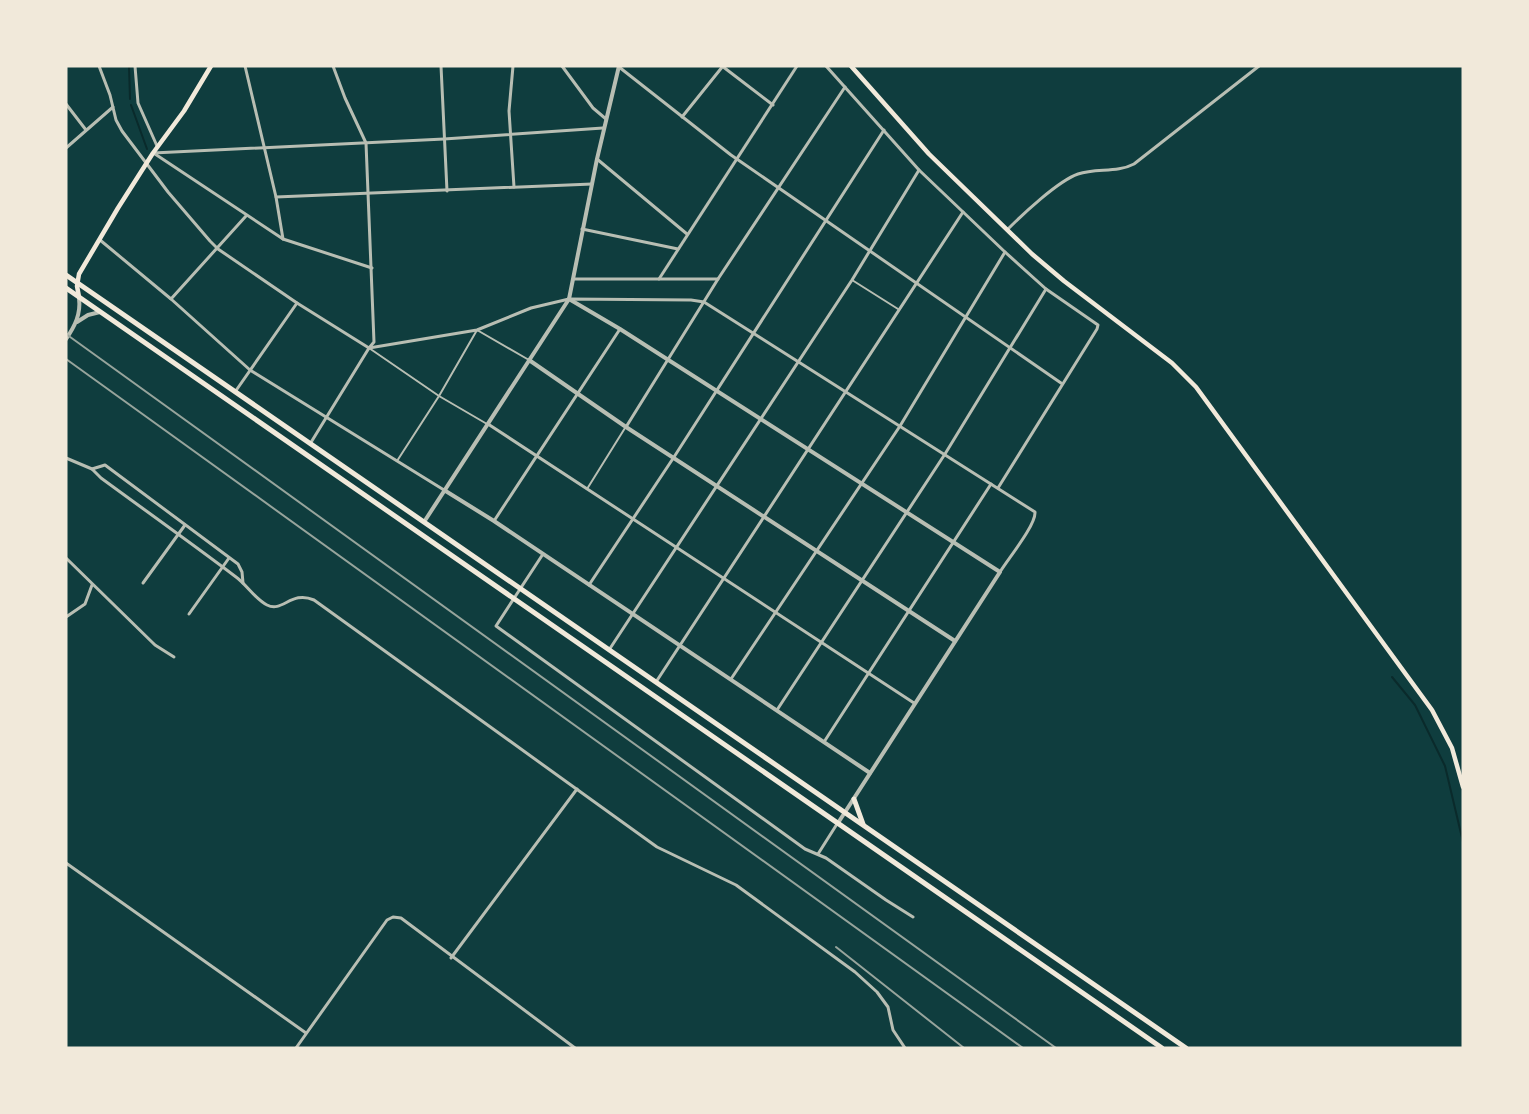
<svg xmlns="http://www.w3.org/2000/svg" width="1529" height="1114" viewBox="0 0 1529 1114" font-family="'PT Sans',sans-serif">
	<rect width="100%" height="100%" fill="#0f3d3e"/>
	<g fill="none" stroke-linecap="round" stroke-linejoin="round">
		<!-- stream -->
		<g stroke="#0a2a2b" stroke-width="2">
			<path d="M 129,66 L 130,99"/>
			<path d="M 131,105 L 147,149"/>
			<path d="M 1392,677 L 1415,705 L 1445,766 L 1463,842"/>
		</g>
		<!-- pedestrian -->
		<g stroke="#b8beb3" stroke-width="2">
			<path d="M 852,280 L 898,309"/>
			<path d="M 369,348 L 439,396 L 487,424"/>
			<path d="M 397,461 L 439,396 L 477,330 L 529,360"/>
			<path d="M 587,489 L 625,428"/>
		</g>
		<!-- minor -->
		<g stroke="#b8beb3" stroke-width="3">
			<path d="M 99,66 L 110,95 L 116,120 L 122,131 L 168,192 L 210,241 L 218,249 L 297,303 L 369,348"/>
			<path d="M 135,66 L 138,103 L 157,146"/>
			<path d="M 245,66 L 276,197 L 283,239"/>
			<path d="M 441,66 L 447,191"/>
			<path d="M 513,66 L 509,111 L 514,187"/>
			<path d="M 562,66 L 593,108 L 606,119"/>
			<path d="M 722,66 L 773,105"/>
			<path d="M 826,66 L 919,170 L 1005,252 L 1046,289 L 1098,325 L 1097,329 L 998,488"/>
			<path d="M 619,67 L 731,155 L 1061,383"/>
			<path d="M 66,104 L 86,130"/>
			<path d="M 682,117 L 723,66"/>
			<path d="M 66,148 L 113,107"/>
			<path d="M 153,153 L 444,139 L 603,128"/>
			<path d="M 155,154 L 283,239 L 372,268"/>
			<path d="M 597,159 L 687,234"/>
			<path d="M 276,197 L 592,184"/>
			<path d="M 582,229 L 678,249"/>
			<path d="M 1007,230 C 1023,214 1058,181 1078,174 C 1097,168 1117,173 1134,164 L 1259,66"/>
			<path d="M 100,240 L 171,299 L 250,370 L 444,490"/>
			<path d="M 573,279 L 718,279"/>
			<path d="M 659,279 L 797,66"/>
			<path d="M 171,299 L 246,216"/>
			<path d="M 369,348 L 477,330 L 531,308 L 569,299 L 691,300 L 704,302 L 1035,512 C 1036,525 1008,559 1000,572"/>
			<path d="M 235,392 L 297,303"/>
			<path d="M 488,424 L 914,703"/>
			<path d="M 626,427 L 718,279 L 845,87"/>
			<path d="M 310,444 L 369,348 L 374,342 L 366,143 L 345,98 L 333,66"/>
			<path d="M 66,458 L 92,469 L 101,478 C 146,511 191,543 236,577 C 247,585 255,599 267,605 C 283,613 291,590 314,600 L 657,847 L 736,885 L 855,972 L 877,992 L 888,1007 L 893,1030 L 905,1048"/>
			<path d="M 92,469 L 105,465 L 238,564 L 242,572 L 243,583"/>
			<path d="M 494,521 L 620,329"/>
			<path d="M 543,554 L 496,626 L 805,849 L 826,858 L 886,900 L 913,917"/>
			<path d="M 66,558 L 155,645 L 174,657"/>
			<path d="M 143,583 L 185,525"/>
			<path d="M 589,585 L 674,457 L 884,130"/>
			<path d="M 189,614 L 229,558"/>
			<path d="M 66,617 L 85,604 L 92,585"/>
			<path d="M 609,650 L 852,280 L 919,170"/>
			<path d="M 731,679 L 900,426 L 1005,252"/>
			<path d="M 656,682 L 963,212"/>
			<path d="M 777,710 L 945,454 L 1046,289"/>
			<path d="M 824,742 L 991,484"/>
			<path d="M 818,854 L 837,824"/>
			<path d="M 66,863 L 306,1033"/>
			<path d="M 451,958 L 577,789"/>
			<path d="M 296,1048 L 387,920 L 393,917 L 401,918 L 575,1048"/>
		</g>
		<!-- tertiary -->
		<g stroke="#b8beb3" stroke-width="4">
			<path d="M 569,299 L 620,329 L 1000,572 L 838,823"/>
			<path d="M 77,322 L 88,315 L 100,312"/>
			<path d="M 66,339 C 75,326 81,314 79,298"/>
			<path d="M 529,360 L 626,427 L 955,641"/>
			<path d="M 444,490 L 494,521 L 870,773"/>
			<path d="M 424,522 L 569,299 L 597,159 L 619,66"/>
		</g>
		<!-- secondary -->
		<g stroke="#f1e9da" stroke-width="4.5">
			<path d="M 851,66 L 929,154 L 1032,254 L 1064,281 L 1172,363 L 1196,387 L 1432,710 L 1452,748 L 1463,787"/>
			<path d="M 79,297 L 77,286 L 79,274 L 118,208 L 153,153 L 184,111 L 211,66"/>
		</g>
		<!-- primary -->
		<g stroke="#f1e9da" stroke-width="5">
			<path d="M 66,275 L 1186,1048"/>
			<path d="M 66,288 L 1162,1048"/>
			<path d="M 854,799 L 863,824"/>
		</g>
		<!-- rail -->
		<g stroke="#97a49c" stroke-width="2">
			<path d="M 66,334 L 1056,1048"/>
			<path d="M 66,359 L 1023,1048"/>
			<path d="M 836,947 L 964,1048"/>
		</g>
	</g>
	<!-- border -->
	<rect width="1529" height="1114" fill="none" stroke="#f1e9da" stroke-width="135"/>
</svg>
